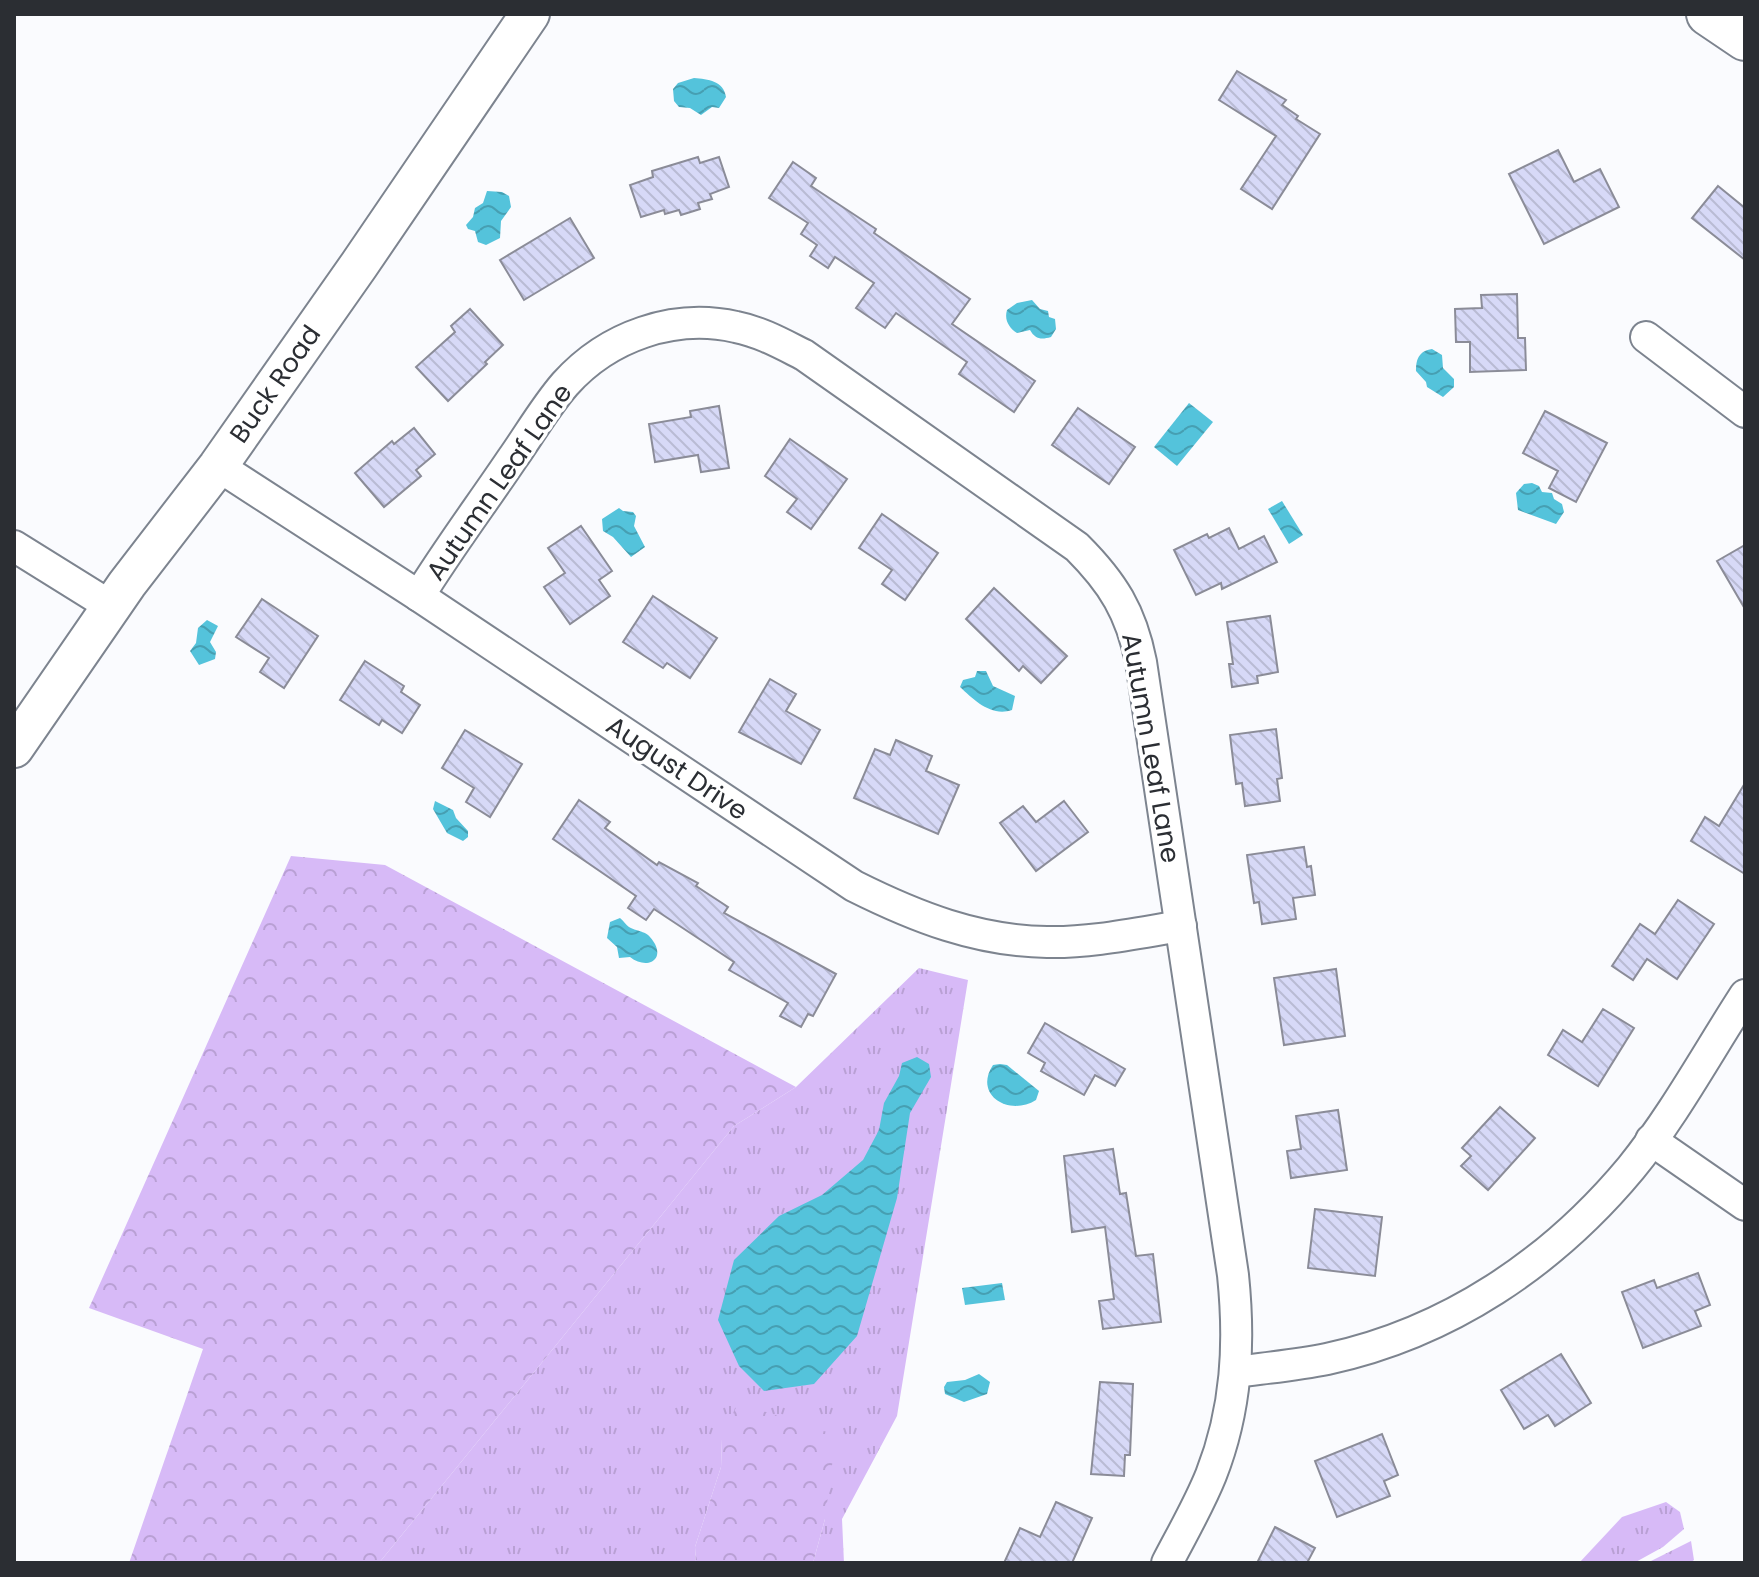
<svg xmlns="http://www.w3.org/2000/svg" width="1759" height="1577" viewBox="0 0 1759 1577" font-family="Poppins,sans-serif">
	<defs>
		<pattern id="grass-tufts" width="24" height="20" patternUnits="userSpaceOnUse" patternTransform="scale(2)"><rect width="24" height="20" fill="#d7baf7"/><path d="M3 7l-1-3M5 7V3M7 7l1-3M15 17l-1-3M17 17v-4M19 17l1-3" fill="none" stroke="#b9a0d4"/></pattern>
		<pattern id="forest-crowns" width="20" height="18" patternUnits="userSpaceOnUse" patternTransform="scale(2)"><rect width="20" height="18" fill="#d7baf7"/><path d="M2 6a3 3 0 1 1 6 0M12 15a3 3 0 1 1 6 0" fill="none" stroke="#b9a0d4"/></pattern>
		<pattern id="water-waves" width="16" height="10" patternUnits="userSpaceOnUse" patternTransform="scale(2)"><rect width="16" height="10" fill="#54c3db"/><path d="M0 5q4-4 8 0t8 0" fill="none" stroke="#469fb2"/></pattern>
		<pattern id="building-back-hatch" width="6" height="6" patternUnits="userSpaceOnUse" patternTransform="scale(2)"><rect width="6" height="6" fill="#d7d9f7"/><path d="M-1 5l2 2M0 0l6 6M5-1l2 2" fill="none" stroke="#b9bbd4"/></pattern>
	</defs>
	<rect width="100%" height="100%" fill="#fafbfe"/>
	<!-- grass -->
	<g fill="url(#grass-tufts)">
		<path d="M 919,968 L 968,980 L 897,1416 L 842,1519 L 844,1563 L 813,1563 L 825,1519 L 722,1439 L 721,1467 L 695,1547 L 696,1563 L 379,1563 L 734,1126 L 796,1087 Z"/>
		<path d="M 1666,1502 L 1680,1512 L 1684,1529 L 1663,1547 L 1634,1563 L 1579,1563 L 1622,1517 Z"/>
		<path d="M 1691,1541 L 1694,1560 L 1690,1563 L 1647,1563 Z"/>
	</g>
	<!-- forest -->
	<g fill="url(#forest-crowns)">
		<path d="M 291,856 L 385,865 L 796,1087 L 734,1126 L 379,1563 L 129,1563 L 203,1349 L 89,1308 Z"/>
		<path d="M 738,1403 L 836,1435 L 825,1519 L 813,1563 L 696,1563 L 695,1547 L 721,1467 L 722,1439 Z"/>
	</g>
	<!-- water -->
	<g fill="url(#water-waves)">
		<path d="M 694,78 C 708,79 724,81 726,97 L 719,108 L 712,107 L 701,115 L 690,108 L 679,107 L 674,101 L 673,89 L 678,83 Z"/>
		<path d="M 487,191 L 502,192 L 509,196 L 511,207 L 501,221 L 500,238 L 486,245 L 478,242 L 475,231 L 468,229 L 466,225 L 473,217 L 475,208 L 483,203 Z"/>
		<path d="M 1032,300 L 1040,309 L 1048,311 L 1049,317 L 1055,319 L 1056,329 L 1051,337 C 1041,340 1035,339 1030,330 L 1017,333 C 1009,328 1004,320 1007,310 L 1017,303 Z"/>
		<path d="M 1432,349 L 1442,355 L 1443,368 L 1454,379 L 1454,387 L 1443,397 L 1427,387 L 1426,382 L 1416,371 C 1416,359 1419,351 1432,349 Z"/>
		<path d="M 1189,403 L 1213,422 L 1177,466 L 1154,447 Z"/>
		<path d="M 1532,483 L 1539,486 L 1542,492 L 1552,493 L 1554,499 L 1562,504 L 1564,512 L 1556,524 L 1518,510 L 1516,493 L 1524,484 Z"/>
		<path d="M 1282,501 L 1303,535 L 1289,544 L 1268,509 Z"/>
		<path d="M 619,508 L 623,511 L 633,512 L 636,516 L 634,526 L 645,547 L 631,557 L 613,537 L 603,531 L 602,519 Z"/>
		<path d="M 207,620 L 218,626 L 210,642 L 216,652 L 215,659 L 199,665 L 190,651 L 196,643 L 198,628 Z"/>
		<path d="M 977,671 L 986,671 L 993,686 L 1015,696 L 1012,710 C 991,717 974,700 960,687 L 963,680 L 975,677 Z"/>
		<path d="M 435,801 L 453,810 L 456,818 L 468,831 L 468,837 L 463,841 L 447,833 L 433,809 Z"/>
		<path d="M 620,918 C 624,921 626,925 629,927 C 639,933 647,929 655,944 C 664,962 645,969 630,957 L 619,958 L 617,947 L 607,938 L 610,922 Z"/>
		<path d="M 917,1057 L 929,1064 L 931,1077 L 910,1113 L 897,1198 L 857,1336 L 814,1384 L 764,1391 L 739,1366 L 718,1320 L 734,1260 L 779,1216 L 822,1195 L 863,1160 L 879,1130 L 884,1103 L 899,1076 L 902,1063 Z"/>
		<path d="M 1000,1064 L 1007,1065 L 1039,1091 L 1036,1100 C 1009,1117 973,1095 993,1065 Z"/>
		<path d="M 1002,1283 L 1005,1300 L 965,1305 L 962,1288 Z"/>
		<path d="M 979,1374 L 990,1382 L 987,1394 L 964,1402 L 945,1394 L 944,1387 L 947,1382 L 965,1380 Z"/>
	</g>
	<!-- building -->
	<g fill="url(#building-back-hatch)" stroke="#8b8c98" stroke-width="2">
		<path d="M 1237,71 L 1286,100 L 1282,105 L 1298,116 L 1296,119 L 1320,134 L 1272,209 L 1241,189 L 1276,136 L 1219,100 Z"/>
		<path d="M 1558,150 L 1574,182 L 1600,169 L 1619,207 L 1544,244 L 1509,174 Z"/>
		<path d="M 698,157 L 700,163 L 719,157 L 729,187 L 710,194 L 712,199 L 698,203 L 700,209 L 681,215 L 679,210 L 665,214 L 664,210 L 641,217 L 630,185 L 653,177 L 652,171 Z"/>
		<path d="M 793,162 L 816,178 L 811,186 L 876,229 L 874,233 L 970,299 L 952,324 L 1035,381 L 1014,412 L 959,374 L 967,362 L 896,313 L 885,328 L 856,308 L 874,283 L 835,257 L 828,268 L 810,256 L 817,245 L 801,234 L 808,223 L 769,198 Z"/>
		<path d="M 1718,186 L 1745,208 L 1745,260 L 1692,218 Z"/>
		<path d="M 570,218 L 594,258 L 524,300 L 500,260 Z"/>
		<path d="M 1517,294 L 1518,338 L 1525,338 L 1526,370 L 1470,372 L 1470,342 L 1456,342 L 1455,309 L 1482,308 L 1481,295 Z"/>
		<path d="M 470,309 L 503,345 L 485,362 L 487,364 L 448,401 L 416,367 L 455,332 L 451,326 Z"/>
		<path d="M 719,406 L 729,468 L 701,472 L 698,455 L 655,462 L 649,424 L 691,417 L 690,411 Z"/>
		<path d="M 1078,408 L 1135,447 L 1109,484 L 1052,445 Z"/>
		<path d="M 1545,411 L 1607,443 L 1576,502 L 1549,488 L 1558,471 L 1523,453 Z"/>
		<path d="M 414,428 L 435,454 L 416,470 L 421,476 L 384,507 L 355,473 L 392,441 L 394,444 Z"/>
		<path d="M 790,439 L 847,479 L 811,529 L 787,512 L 797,499 L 765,476 Z"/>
		<path d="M 882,514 L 938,553 L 905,600 L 882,584 L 892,570 L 859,548 Z"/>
		<path d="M 581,526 L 612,571 L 599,580 L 610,596 L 570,624 L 544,587 L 565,573 L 548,548 Z"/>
		<path d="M 1229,528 L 1239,549 L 1264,536 L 1277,562 L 1222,589 L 1221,583 L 1196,595 L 1174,550 L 1207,534 L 1209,538 Z"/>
		<path d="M 1745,545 L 1745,609 L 1717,561 Z"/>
		<path d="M 994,588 L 1067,656 L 1041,683 L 1023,666 L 1019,671 L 966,619 Z"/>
		<path d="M 653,596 L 717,638 L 690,678 L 667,663 L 663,668 L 623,642 Z"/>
		<path d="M 262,599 L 318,636 L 284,688 L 260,672 L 269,658 L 236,637 Z"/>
		<path d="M 1270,616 L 1278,672 L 1257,676 L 1258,683 L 1232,687 L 1229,664 L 1233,664 L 1227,622 Z"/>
		<path d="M 365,661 L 404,686 L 401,692 L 420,705 L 402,733 L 382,720 L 379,725 L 340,700 Z"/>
		<path d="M 770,679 L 796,694 L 786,711 L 820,730 L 801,764 L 739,732 Z"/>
		<path d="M 1276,729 L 1282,778 L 1277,779 L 1280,801 L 1245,806 L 1242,783 L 1236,784 L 1230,735 Z"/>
		<path d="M 465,730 L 522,764 L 490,817 L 466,802 L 474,788 L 442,768 Z"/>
		<path d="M 896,740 L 932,756 L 926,771 L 959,785 L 938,834 L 854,798 L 875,749 L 890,755 Z"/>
		<path d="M 1745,783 L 1745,874 L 1691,841 L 1705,817 L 1719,826 Z"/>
		<path d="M 579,800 L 610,822 L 605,828 L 657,865 L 659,862 L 698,883 L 696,886 L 728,907 L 724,913 L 836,974 L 813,1016 L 808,1014 L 801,1027 L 780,1016 L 788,1003 L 729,970 L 734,962 L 654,909 L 646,920 L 628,908 L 636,896 L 553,839 Z"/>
		<path d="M 1064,801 L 1088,832 L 1036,871 L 1000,823 L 1023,806 L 1036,822 Z"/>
		<path d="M 1304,847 L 1307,867 L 1311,866 L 1315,895 L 1293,898 L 1296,919 L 1262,924 L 1259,902 L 1254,903 L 1247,855 Z"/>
		<path d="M 1678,900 L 1714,924 L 1677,979 L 1647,959 L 1633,980 L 1612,966 L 1640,924 L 1655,934 Z"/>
		<path d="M 1336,969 L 1345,1036 L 1284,1045 L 1274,978 Z"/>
		<path d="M 1603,1009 L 1634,1028 L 1598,1086 L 1548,1055 L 1563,1030 L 1582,1042 Z"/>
		<path d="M 1045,1023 L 1125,1069 L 1115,1086 L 1095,1075 L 1084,1095 L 1041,1071 L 1045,1063 L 1028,1053 Z"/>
		<path d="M 1500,1107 L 1535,1138 L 1488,1190 L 1461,1166 L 1471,1156 L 1462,1148 Z"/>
		<path d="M 1338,1110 L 1347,1170 L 1291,1178 L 1287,1151 L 1301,1149 L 1296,1116 Z"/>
		<path d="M 1113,1149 L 1120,1194 L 1126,1193 L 1136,1256 L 1153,1254 L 1161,1322 L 1103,1329 L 1099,1301 L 1114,1299 L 1105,1227 L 1072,1232 L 1064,1156 Z"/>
		<path d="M 1315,1209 L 1382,1217 L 1375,1276 L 1308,1268 Z"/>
		<path d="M 1698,1273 L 1710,1305 L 1695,1311 L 1701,1326 L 1643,1348 L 1622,1292 L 1654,1280 L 1657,1288 Z"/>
		<path d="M 1561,1354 L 1591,1403 L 1555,1426 L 1548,1415 L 1524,1429 L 1501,1390 Z"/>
		<path d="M 1100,1382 L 1133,1384 L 1130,1455 L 1125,1455 L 1124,1476 L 1091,1474 Z"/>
		<path d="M 1382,1434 L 1398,1475 L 1384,1481 L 1390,1496 L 1337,1517 L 1315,1461 Z"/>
		<path d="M 1056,1502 L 1092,1518 L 1072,1563 L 1004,1563 L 1020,1528 L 1040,1537 Z"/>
		<path d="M 1275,1527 L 1315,1548 L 1307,1563 L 1257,1563 Z"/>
	</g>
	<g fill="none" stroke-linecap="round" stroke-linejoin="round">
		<defs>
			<g id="minor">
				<path d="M 1646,337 L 1745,412"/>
				<path d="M 218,466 L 419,596 L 854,886 C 916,917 977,941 1047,942 C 1091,943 1137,933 1181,926"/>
				<path d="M 14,546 L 112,607"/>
				<path d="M 419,596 C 448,549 481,505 512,459 C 529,435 545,407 565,384 C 608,336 674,313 736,327 C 761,332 782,344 804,355 L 1077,547 C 1113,583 1131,612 1141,662 L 1233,1275 C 1240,1343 1237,1409 1211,1475 C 1199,1505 1182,1534 1167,1563"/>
				<path d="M 1651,1140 L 1745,1205"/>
				<path d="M 1236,1372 C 1266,1368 1297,1365 1327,1359 C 1448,1333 1552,1263 1631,1168 C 1674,1115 1708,1052 1745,995"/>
			</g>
			<path id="tertiary" d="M 14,748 L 127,584 L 218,466 L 359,265 L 530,14"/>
			<path id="secondary" d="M 1708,14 L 1745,39"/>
		</defs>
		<!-- minor casing -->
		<use href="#minor" stroke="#7d848f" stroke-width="34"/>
		<!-- tertiary casing -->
		<use href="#tertiary" stroke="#7d848f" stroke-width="42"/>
		<!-- secondary casing -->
		<use href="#secondary" stroke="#7d848f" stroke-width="46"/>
		<!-- minor -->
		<use href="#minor" stroke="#fff" stroke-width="30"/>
		<!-- tertiary -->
		<use href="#tertiary" stroke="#fff" stroke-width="38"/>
		<!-- secondary -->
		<use href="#secondary" stroke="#fff" stroke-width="42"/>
	</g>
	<g text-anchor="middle" stroke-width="7" stroke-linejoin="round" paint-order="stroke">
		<!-- street labels -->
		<g font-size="26" fill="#2b2e33" stroke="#fff">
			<text transform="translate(275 384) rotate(-55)" y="9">Buck Road</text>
			<text transform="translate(499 482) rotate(-55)" y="9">Autumn Leaf Lane</text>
			<text transform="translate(1151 748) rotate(80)" y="9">Autumn Leaf Lane</text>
			<text transform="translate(677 768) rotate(34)" y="9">August Drive</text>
		</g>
	</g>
	<!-- border -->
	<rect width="1759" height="1577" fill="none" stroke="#2b2e33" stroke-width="32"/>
</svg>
